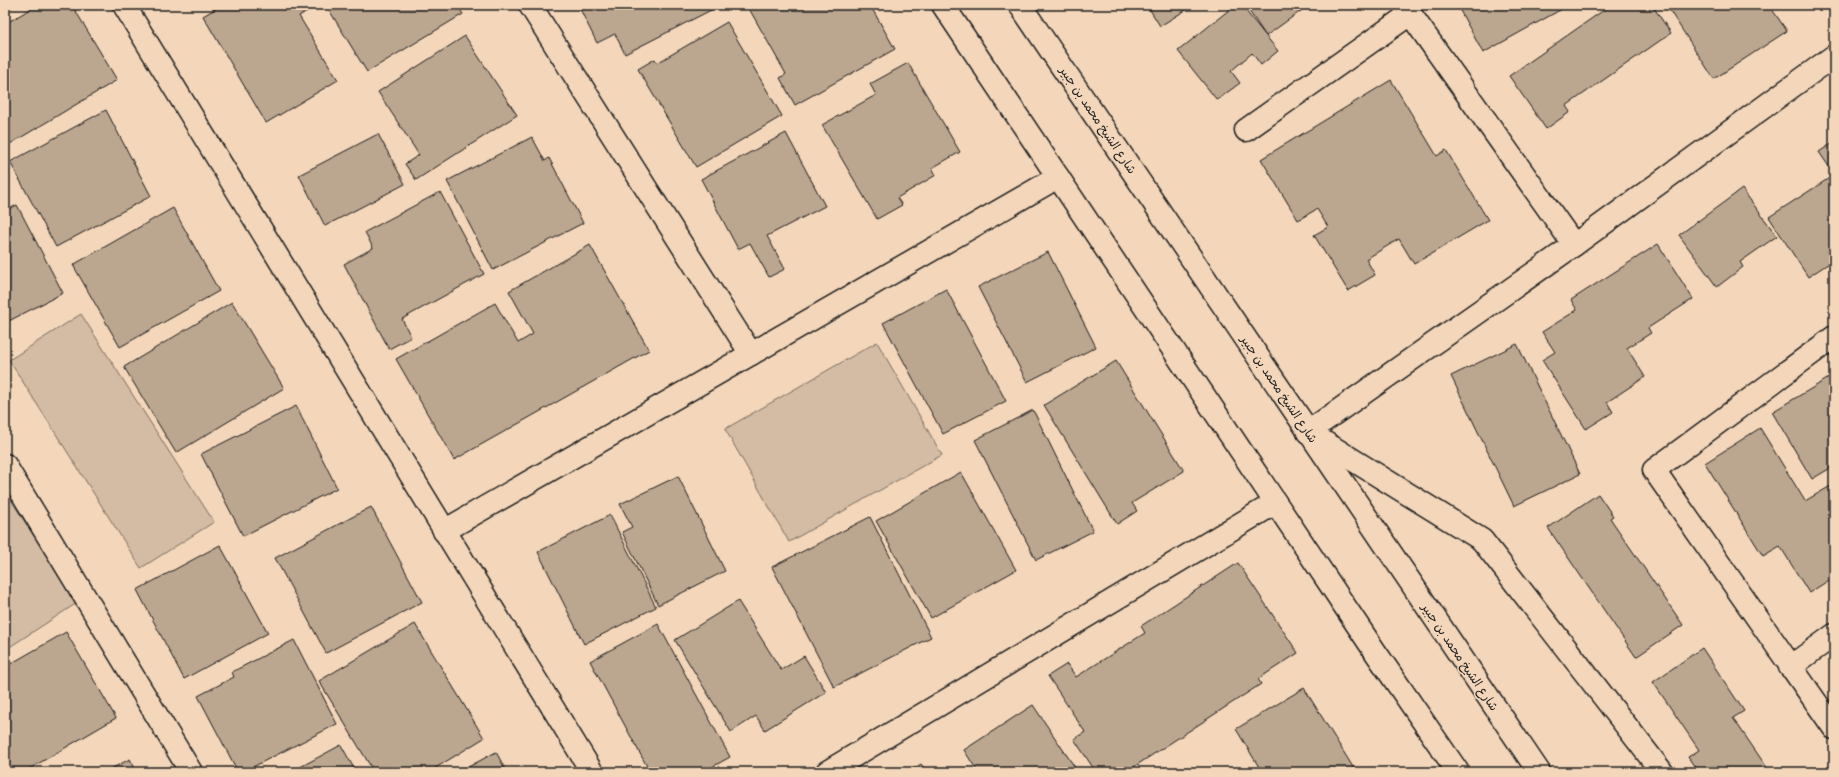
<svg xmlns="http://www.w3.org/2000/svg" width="1839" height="777" viewBox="0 0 1839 777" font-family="Sriracha,'Playpen Sans Arabic',sans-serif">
	<rect width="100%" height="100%" fill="#f4d7ba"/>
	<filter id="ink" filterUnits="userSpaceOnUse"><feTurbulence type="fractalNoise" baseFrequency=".025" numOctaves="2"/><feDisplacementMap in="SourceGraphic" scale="8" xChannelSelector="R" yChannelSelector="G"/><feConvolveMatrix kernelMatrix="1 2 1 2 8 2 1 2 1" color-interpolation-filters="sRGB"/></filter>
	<g filter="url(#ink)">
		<!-- green -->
		<g fill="#d4bba3" stroke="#786c60">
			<path d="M 81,314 L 214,522 L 141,568 L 9,360 Z"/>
			<path d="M 877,342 L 942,455 L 789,542 L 725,429 Z"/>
			<path d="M 5,491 L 77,603 L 5,650 Z"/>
		</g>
		<!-- building -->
		<g fill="#bba690" stroke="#1c1c1c">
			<path d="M 37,5 L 72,5 L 117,80 L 5,147 L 5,24 Z"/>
			<path d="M 222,5 L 317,5 L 299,16 L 338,80 L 266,123 L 203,16 Z"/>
			<path d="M 326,5 L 457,5 L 463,14 L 367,72 Z"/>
			<path d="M 578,5 L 711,5 L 713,9 L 625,54 L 615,34 L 597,43 Z"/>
			<path d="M 747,5 L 870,5 L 895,49 L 795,105 L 780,78 L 786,74 Z"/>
			<path d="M 1147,5 L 1194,5 L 1160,26 Z"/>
			<path d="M 1235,5 L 1241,5 L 1278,51 L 1261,65 L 1252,53 L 1231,71 L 1240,83 L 1217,100 L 1178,51 Z"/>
			<path d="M 1245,5 L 1309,5 L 1266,36 Z"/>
			<path d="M 1457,5 L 1569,5 L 1483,53 Z"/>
			<path d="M 1611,5 L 1652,5 L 1671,33 L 1566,106 L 1570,112 L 1546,129 L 1509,76 Z"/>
			<path d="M 1666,5 L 1769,5 L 1787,31 L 1714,79 Z"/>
			<path d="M 727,22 L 782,116 L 696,167 L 638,69 L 655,59 L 657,63 Z"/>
			<path d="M 465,36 L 517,115 L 416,180 L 405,164 L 419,155 L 378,92 Z"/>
			<path d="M 908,63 L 960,152 L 932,168 L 936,175 L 897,198 L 902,205 L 877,219 L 822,125 L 876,95 L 870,84 Z"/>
			<path d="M 1391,80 L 1437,156 L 1446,150 L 1488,220 L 1414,264 L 1399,239 L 1366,259 L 1375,275 L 1348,291 L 1314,235 L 1328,227 L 1317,209 L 1298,220 L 1261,159 Z"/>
			<path d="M 106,110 L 151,196 L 56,247 L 10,162 Z"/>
			<path d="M 786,133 L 825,206 L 767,236 L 785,269 L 769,277 L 750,243 L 738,249 L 701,179 Z"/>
			<path d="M 378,134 L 405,184 L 325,226 L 299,175 Z"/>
			<path d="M 532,137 L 545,161 L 549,158 L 583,223 L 493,270 L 447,181 Z"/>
			<path d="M 1834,142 L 1834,174 L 1819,152 Z"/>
			<path d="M 1834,175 L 1834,260 L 1808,277 L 1769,217 Z"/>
			<path d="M 1742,189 L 1777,236 L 1740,262 L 1743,267 L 1717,287 L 1679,235 Z"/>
			<path d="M 440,192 L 484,274 L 402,319 L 411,337 L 389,349 L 344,264 L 373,248 L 365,232 Z"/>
			<path d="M 17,205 L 63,293 L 5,323 L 5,211 Z"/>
			<path d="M 173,208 L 219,291 L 120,347 L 73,265 Z"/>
			<path d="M 1658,244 L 1693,299 L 1648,328 L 1651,333 L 1627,348 L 1645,377 L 1607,402 L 1613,412 L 1586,429 L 1542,360 L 1555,352 L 1542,332 L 1577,310 L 1571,300 Z"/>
			<path d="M 590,245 L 649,350 L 454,460 L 396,359 L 495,303 L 518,343 L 533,334 L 509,291 Z"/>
			<path d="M 1048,252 L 1096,347 L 1027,382 L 978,287 Z"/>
			<path d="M 946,289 L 1006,401 L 943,434 L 883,323 Z"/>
			<path d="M 232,302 L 284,388 L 176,453 L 124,367 Z"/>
			<path d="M 1517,344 L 1580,474 L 1514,506 L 1451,376 Z"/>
			<path d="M 1116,361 L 1184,471 L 1132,503 L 1137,511 L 1117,524 L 1044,405 Z"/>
			<path d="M 1834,375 L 1834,466 L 1812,479 L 1772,412 Z"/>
			<path d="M 296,406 L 337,488 L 243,536 L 201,454 Z"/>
			<path d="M 1033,410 L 1093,531 L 1036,560 L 975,440 Z"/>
			<path d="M 1760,428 L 1805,501 L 1834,484 L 1834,577 L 1809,593 L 1780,546 L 1763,556 L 1705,463 Z"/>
			<path d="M 961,472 L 1016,570 L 931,618 L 876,521 Z"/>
			<path d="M 678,476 L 725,571 L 658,605 L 622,532 L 632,527 L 620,504 Z"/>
			<path d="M 1598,494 L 1613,516 L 1610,518 L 1683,625 L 1636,657 L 1548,528 Z"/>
			<path d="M 371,507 L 422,602 L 326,653 L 275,558 Z"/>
			<path d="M 610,515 L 656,607 L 584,644 L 538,552 Z"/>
			<path d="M 870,517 L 931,637 L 834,687 L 772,567 Z"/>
			<path d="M 220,545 L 268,633 L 184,679 L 137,590 Z"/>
			<path d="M 1238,563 L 1298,653 L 1258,679 L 1261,684 L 1126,772 L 1096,772 L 1074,739 L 1085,732 L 1048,676 L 1067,664 L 1076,677 L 1145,633 L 1141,626 Z"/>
			<path d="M 738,601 L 781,670 L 804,656 L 826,692 L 765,730 L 756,716 L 731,732 L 675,640 Z"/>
			<path d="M 415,624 L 484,738 L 429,772 L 374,772 L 319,681 Z"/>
			<path d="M 658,624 L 730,757 L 703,772 L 650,772 L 590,661 Z"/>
			<path d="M 66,632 L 116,718 L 24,772 L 5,772 L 5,667 Z"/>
			<path d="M 294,640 L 337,724 L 243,772 L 238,772 L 198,696 L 234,677 L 232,672 Z"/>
			<path d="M 1702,648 L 1744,711 L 1733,718 L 1770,772 L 1698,772 L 1688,757 L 1699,750 L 1653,682 Z"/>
			<path d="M 1834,648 L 1834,661 L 1828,652 Z"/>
			<path d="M 1304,688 L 1356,772 L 1262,772 L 1236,729 Z"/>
			<path d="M 1033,705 L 1078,772 L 978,772 L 964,750 Z"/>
			<path d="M 341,745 L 356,772 L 291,772 Z"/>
			<path d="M 496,752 L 507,772 L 459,772 Z"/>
			<path d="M 130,759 L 137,772 L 105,772 Z"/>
			<path d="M 921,764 L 927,772 L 908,772 Z"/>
		</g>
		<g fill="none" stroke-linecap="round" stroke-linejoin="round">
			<defs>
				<g id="minor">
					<path d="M 124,5 L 592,772"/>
					<path d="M 530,5 L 751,354"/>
					<path d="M 1404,5 L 1574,245"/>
					<path d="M 1246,130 L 1410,14"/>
					<path d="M 1834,337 L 1654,470 L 1834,728"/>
					<path d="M 1308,432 L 1574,245 L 1834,56"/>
					<path d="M 5,465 L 191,772"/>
					<path d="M 444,531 L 1058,177"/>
					<path d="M 1790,667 L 1834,635"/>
					<path d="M 827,772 L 1275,503"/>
				</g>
				<path id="tertiary" d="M 1308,432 L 1482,540 L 1662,772"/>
				<g id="primary">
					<path d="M 943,5 L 1374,650 L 1458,772"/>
					<path d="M 1020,5 L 1539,772"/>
				</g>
			</defs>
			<!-- minor casing -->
			<use href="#minor" stroke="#1c1c1c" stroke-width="25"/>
			<!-- tertiary casing -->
			<use href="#tertiary" stroke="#1c1c1c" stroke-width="25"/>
			<!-- primary casing -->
			<use href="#primary" stroke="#1c1c1c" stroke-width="25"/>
			<!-- minor -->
			<use href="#minor" stroke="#f4d7ba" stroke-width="22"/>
			<!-- tertiary -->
			<use href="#tertiary" stroke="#f4d7ba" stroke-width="22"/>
			<!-- primary -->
			<use href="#primary" stroke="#f4d7ba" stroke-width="22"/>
		</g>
	</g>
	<g text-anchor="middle" stroke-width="3" stroke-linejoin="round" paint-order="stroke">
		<!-- street labels -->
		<g font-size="12" fill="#1c1c1c" stroke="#f4d7ba">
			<text transform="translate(1098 120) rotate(56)" y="4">شارع الشيخ محمد بن جبير</text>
			<text transform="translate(1279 389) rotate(56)" y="4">شارع الشيخ محمد بن جبير</text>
			<text transform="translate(1460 657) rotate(56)" y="4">شارع الشيخ محمد بن جبير</text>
		</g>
	</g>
	<!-- margin -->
	<rect width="1839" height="777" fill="none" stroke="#f4d7ba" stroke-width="20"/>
	<rect x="10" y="10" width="1819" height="757" fill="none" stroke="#1c1c1c" stroke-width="1.5" filter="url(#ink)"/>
</svg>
